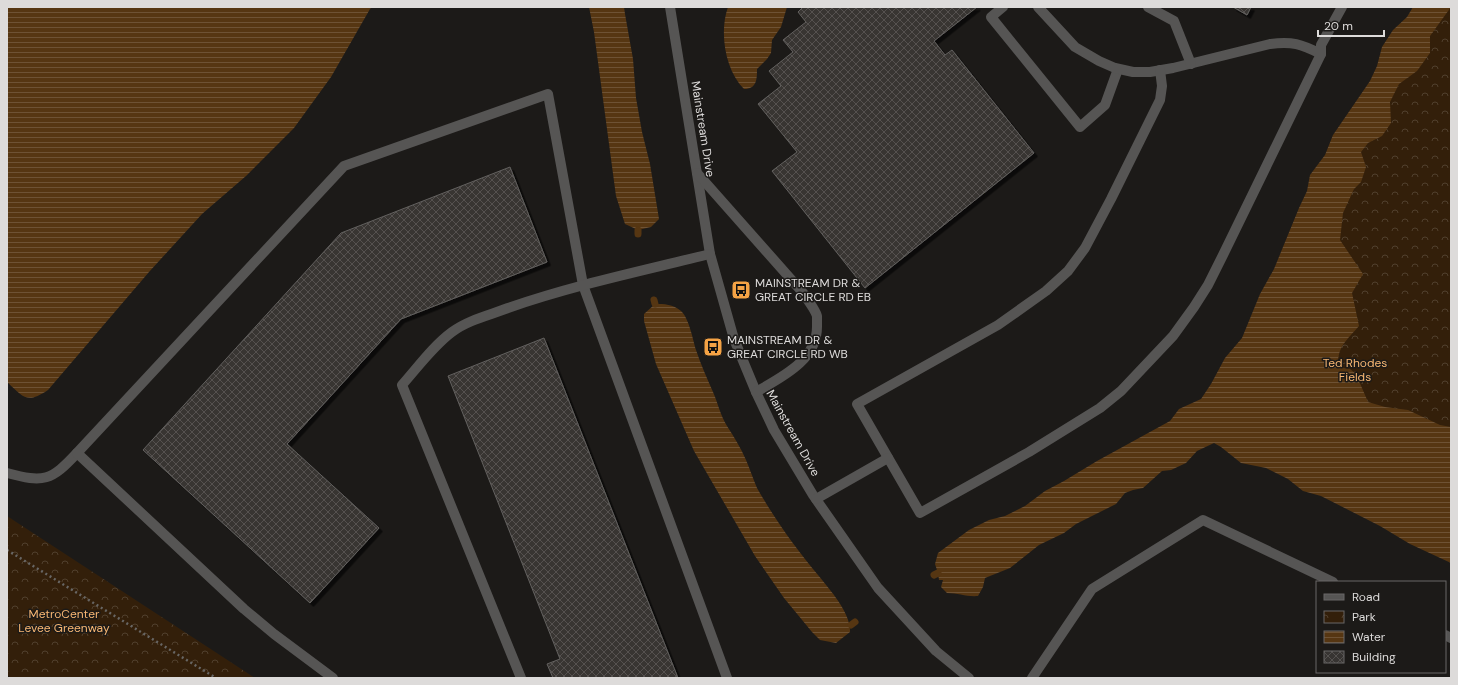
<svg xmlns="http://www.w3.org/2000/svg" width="1458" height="685" viewBox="0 0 1458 685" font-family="'DM Sans',sans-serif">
	<defs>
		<pattern id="park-crowns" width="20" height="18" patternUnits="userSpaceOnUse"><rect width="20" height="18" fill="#331f0a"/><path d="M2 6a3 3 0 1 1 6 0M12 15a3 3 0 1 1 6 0" fill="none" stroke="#503f2d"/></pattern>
		<pattern id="water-rules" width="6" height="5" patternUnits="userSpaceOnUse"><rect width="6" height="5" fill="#563612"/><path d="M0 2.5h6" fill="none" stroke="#6e5234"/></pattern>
		<pattern id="building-cross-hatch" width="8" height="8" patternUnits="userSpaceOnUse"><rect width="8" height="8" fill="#373432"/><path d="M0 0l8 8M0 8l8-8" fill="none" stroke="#54514f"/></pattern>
		<filter id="shadow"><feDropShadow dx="3.5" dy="3.5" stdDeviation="0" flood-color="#0009"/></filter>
	</defs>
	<rect width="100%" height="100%" fill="#1c1a18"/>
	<!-- park -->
	<g fill="url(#park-crowns)">
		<path d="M 1431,7 L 1451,7 L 1451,540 L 1233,413 Z"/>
		<path d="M 7,516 L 255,678 L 11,678 L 7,675 Z"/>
	</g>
	<!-- water -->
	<g fill="url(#water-rules)">
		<path d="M 7,7 L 372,7 L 370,9 L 331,77 L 294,128 L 246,176 L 202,214 L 149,272 L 48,390 C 27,404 24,398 7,382 Z"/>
		<path d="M 589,7 L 624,7 L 625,14 L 633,59 L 636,98 L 642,132 L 650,164 L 659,219 L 651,227 L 638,230 L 625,224 L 616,196 L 594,32 Z"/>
		<path d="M 728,7 L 787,7 L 781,27 L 772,40 L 771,53 L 767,59 L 757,69 C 757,79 757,89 744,89 C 725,70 719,32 728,7 Z"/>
		<path d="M 1413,7 L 1451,7 L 1430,36 L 1430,53 L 1417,71 L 1399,84 L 1390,102 L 1391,123 L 1382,136 L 1368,143 L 1361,152 L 1366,167 L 1361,182 L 1354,189 L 1343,213 L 1340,240 L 1363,274 L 1352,293 L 1359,326 C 1346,341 1337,347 1338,367 L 1350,369 L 1356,374 L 1368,402 L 1385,407 L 1408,410 L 1440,425 L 1451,427 L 1451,563 L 1410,544 L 1380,526 L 1321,496 L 1303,491 L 1288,479 L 1266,468 L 1241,463 L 1221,447 L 1214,443 L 1197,451 L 1186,463 L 1171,470 L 1162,471 L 1143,488 L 1133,490 L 1125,493 L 1116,504 L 1076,524 L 1064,533 L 1039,545 L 1010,568 L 985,578 L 983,587 L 978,596 C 967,597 958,593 947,593 L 941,587 L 943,580 L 939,580 L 938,573 L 935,564 L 938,553 L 969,530 L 989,520 L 1005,516 L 1025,506 L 1045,491 L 1064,481 L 1097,461 L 1170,421 L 1179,409 L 1201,399 L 1211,384 L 1225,358 L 1242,338 L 1260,294 L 1274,269 L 1299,208 L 1307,191 L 1310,175 L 1325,155 L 1333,135 L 1370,81 L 1377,66 L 1382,47 L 1393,30 L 1407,17 Z"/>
		<path d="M 655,304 C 664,304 673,304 681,311 C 689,318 693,340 696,350 C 701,365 707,378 713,392 C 718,403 720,415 727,426 C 734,437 741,448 746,460 C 750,469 753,479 757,488 C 774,518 796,549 818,575 C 830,590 851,613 850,632 L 836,643 L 820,640 L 812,632 L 784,598 L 755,556 L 694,451 L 656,364 L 644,321 L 644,314 Z"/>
	</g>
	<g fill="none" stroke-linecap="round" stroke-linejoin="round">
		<!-- stream -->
		<g stroke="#563612" stroke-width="7">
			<path d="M 638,230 L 638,234"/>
			<path d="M 654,300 L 655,304"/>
			<path d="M 934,575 L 938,573"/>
			<path d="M 851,625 L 855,622"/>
		</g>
	</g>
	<!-- building -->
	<g fill="url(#building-cross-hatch)" stroke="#63615f" filter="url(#shadow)">
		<path d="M 803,7 L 977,7 L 934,41 L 945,55 L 952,50 L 1034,153 L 865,288 L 772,171 L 797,152 L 758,104 L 781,86 L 769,71 L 793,52 L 783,40 L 806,22 L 798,12 Z"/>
		<path d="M 1233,7 L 1251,7 L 1247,15 Z"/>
		<path d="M 510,167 L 547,262 L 401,319 L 287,444 L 379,528 L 310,603 L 143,450 L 341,233 Z"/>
		<path d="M 544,338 L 678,678 L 553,678 L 547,664 L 560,659 L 448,376 Z"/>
	</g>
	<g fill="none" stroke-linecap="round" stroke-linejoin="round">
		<!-- path -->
		<path stroke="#686664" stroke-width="2.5" stroke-dasharray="2 3" stroke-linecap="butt" d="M 7,550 L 216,678"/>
		<!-- minor -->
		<g stroke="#565554" stroke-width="10">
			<path d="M 670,7 L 710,254 L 734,339 L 756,392 L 774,430 L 813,495 L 878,588 L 936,651 L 969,678"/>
			<path d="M 1003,7 L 991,17 L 1080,127 L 1105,105 L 1118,69"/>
			<path d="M 1038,7 L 1075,47 L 1099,61 L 1115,68 L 1133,72 L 1150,72 L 1173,68 L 1270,44 C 1292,41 1301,44 1321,54"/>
			<path d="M 1148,7 L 1174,21 L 1191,64"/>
			<path d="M 1160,70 L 1162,86 L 1160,100 L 1111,199 L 1085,248 L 1068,271 L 1046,291 L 998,325 L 857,404 L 920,513 L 1029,452 L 1100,408 L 1121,391 L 1173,336 L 1194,307 L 1208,285 L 1223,255 L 1321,54 L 1321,45 L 1342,7"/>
			<path d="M 697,173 L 804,294 C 808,301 815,309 817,316 C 817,318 817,322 817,325 C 818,360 782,377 756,392"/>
			<path d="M 7,473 C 44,483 51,481 77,453"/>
			<path d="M 816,499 L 888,458"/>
			<path d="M 1445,635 L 1451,638"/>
			<path d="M 333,678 L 274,634 L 244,609 L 77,453 L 344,166 L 548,94 L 583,285 L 727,678"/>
			<path d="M 521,678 L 402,385 C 418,367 433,346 452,332 C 468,320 490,315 508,308 C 574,285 642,271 710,254"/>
			<path d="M 1032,678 L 1092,589 L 1203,520 L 1333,582"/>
		</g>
	</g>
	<!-- icons -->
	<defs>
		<symbol id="bus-square" viewBox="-11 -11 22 22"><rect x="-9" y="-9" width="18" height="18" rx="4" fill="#f5a345" stroke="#1c1a18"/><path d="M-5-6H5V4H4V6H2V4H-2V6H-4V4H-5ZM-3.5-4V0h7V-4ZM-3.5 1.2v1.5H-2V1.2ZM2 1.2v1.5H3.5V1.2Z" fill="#111"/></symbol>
	</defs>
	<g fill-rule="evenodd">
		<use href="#bus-square" x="730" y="279" width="22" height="22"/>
		<use href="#bus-square" x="702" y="336" width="22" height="22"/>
	</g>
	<g text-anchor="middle" stroke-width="3" stroke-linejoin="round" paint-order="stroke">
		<!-- street labels -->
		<g font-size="12" fill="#dddbda" stroke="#1c1a18">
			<text transform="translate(703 129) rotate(81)" y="4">Mainstream Drive</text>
			<text transform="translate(793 433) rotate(61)" y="4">Mainstream Drive</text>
		</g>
		<!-- poi labels -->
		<g font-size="12" fill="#dddbda" stroke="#1c1a18" text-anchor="start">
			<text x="755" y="287">MAINSTREAM DR &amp;<tspan x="755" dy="14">GREAT CIRCLE RD EB</tspan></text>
			<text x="727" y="344">MAINSTREAM DR &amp;<tspan x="727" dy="14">GREAT CIRCLE RD WB</tspan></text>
		</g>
		<!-- park labels -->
		<g font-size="12" fill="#f7b672" stroke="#1c1a18">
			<text x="1355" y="367">Ted Rhodes<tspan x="1355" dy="14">Fields</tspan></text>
			<text x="64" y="618">MetroCenter<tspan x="64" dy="14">Levee Greenway</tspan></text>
		</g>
	</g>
	<!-- border -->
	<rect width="1458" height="685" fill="none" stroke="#dddbda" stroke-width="16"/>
	<!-- legend -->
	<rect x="1316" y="581" width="130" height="92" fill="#1c1a18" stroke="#696766"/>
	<rect x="1324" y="594" width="20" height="6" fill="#565554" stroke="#696766"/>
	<text x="1352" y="601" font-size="12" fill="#dddbda">Road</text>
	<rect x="1324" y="611" width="20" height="12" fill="url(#park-crowns)" stroke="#696766"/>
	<text x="1352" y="621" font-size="12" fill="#dddbda">Park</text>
	<rect x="1324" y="631" width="20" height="12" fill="url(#water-rules)" stroke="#696766"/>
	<text x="1352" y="641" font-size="12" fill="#dddbda">Water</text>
	<rect x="1324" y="651" width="20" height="12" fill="url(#building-cross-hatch)" stroke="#696766"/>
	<text x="1352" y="661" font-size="12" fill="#dddbda">Building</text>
	<!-- scale -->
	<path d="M1318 30v6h66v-6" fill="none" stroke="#dddbda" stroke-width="2"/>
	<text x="1324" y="30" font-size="12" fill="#dddbda" stroke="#1c1a18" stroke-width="3" paint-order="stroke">20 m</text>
</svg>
